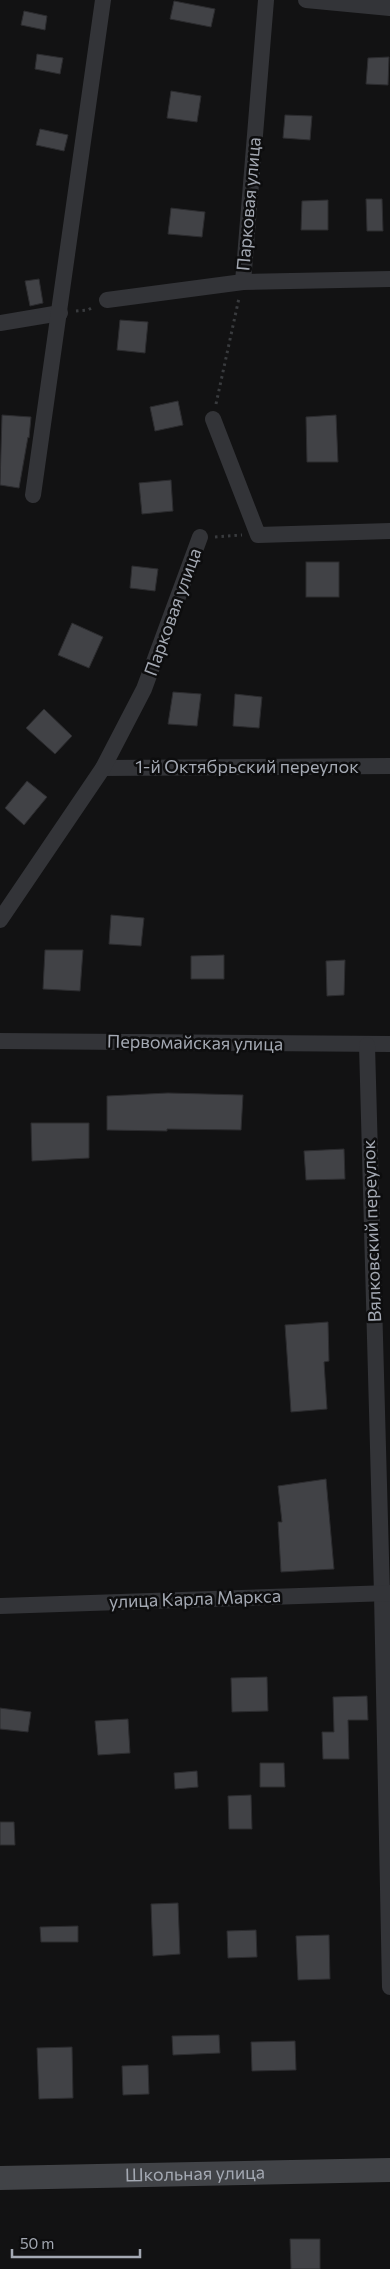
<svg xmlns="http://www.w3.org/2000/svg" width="390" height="2269" viewBox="0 0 390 2269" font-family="Commissioner,sans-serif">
	<rect width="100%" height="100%" fill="#121213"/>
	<!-- building -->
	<g fill="#414246" stroke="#2c2c2f">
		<path d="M 174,1 L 215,9 L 211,27 L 170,19 Z"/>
		<path d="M 24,11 L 47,16 L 45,30 L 21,25 Z"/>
		<path d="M 37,54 L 63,58 L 60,74 L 35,69 Z"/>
		<path d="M 389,57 L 388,85 L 366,84 L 368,58 Z"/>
		<path d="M 171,91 L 201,96 L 197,122 L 167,118 Z"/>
		<path d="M 285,115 L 312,116 L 310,140 L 283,138 Z"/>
		<path d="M 40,129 L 68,135 L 64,151 L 36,145 Z"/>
		<path d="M 366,199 L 382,199 L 383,231 L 367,231 Z"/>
		<path d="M 328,200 L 328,230 L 301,230 L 302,201 Z"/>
		<path d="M 171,208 L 205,212 L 202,237 L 168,234 Z"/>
		<path d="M 39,279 L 43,303 L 30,306 L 25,281 Z"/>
		<path d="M 120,320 L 148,322 L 145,353 L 117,350 Z"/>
		<path d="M 178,401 L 183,425 L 155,431 L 150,407 Z"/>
		<path d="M 2,415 L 31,417 L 29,438 L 28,437 L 19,488 L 0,485 Z"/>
		<path d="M 336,415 L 338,462 L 307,462 L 306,417 Z"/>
		<path d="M 171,480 L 173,511 L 142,514 L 139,483 Z"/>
		<rect x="306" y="562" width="33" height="35"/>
		<path d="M 132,566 L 158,569 L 155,591 L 130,588 Z"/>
		<path d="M 72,623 L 103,637 L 89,668 L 58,655 Z"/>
		<path d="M 173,692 L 201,694 L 197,726 L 168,724 Z"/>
		<path d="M 235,694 L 262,697 L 259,728 L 233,726 Z"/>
		<path d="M 44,709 L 72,736 L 55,754 L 26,728 Z"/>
		<path d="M 27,781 L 47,797 L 24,825 L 5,808 Z"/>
		<path d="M 111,915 L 144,918 L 141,946 L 109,944 Z"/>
		<path d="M 45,950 L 83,950 L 80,991 L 43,989 Z"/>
		<path d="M 224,955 L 224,979 L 191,979 L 191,956 Z"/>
		<path d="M 345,960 L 344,995 L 327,996 L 326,961 Z"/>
		<path d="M 168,1093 L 243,1095 L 241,1130 L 167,1129 L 167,1131 L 107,1130 L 107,1096 Z"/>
		<path d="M 31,1123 L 89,1123 L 89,1158 L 32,1161 Z"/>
		<path d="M 344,1149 L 345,1179 L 306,1180 L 304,1151 Z"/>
		<path d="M 328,1322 L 329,1361 L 324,1362 L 327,1409 L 291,1412 L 285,1325 Z"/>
		<path d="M 326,1479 L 334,1569 L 281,1572 L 278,1522 L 282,1522 L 278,1486 Z"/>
		<path d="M 267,1677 L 268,1711 L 232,1712 L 231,1678 Z"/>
		<path d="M 367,1696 L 368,1720 L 348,1720 L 349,1759 L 323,1759 L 322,1732 L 334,1732 L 333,1697 Z"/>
		<path d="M 0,1708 L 31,1712 L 28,1732 L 0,1729 Z"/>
		<path d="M 128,1719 L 130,1753 L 98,1755 L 95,1721 Z"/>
		<path d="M 260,1763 L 284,1763 L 285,1787 L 260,1787 Z"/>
		<path d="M 197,1771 L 198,1787 L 175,1789 L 174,1773 Z"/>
		<path d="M 251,1795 L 252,1829 L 229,1829 L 228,1796 Z"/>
		<path d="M 0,1822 L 14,1822 L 15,1845 L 0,1845 Z"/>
		<path d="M 178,1903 L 180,1954 L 153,1956 L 151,1904 Z"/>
		<path d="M 78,1926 L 78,1942 L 41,1942 L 40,1927 Z"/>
		<path d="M 256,1930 L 257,1957 L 228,1958 L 227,1931 Z"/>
		<path d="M 329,1935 L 330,1979 L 298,1980 L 296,1936 Z"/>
		<path d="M 219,2035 L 220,2053 L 173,2055 L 172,2036 Z"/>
		<path d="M 295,2041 L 296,2070 L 252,2071 L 251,2042 Z"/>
		<path d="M 72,2047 L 73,2098 L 39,2099 L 37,2048 Z"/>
		<path d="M 148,2065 L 149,2094 L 123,2095 L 122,2066 Z"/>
		<path d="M 290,2239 L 320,2239 L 320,2269 L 291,2269 Z"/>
	</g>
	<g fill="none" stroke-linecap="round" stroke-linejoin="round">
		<!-- path -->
		<g stroke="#393b3e" stroke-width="3" stroke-dasharray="2.5 4" stroke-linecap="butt">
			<path d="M 76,311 L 88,310 L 93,307"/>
			<path d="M 216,404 L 239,298"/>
			<path d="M 215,537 L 242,535"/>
		</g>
		<!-- minor -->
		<g stroke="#333438" stroke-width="16">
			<path d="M 306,0 L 390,8"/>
			<path d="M 243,282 L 266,0"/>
			<path d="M 107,300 L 243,282 L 390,279"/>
			<path d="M 0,323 L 60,313"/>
			<path d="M 213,419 L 258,535 L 390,531"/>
			<path d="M 33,495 L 103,0"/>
			<path d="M 103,768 L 390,766"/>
			<path d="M 0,920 L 103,768 L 144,689 L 200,537"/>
			<path d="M 0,1041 L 390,1044"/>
			<path d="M 367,1045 L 382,1594 L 390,1987"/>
			<path d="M 0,1606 L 390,1593"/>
		</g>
		<!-- secondary -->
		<path stroke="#414347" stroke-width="24" id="s1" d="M 0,2178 L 390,2170"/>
	</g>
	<g text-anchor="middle" stroke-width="5" stroke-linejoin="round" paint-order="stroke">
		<!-- street labels -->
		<g font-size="18" fill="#a4a9b3" stroke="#0d0d0e">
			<text transform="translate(249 204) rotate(-85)" y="6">Парковая улица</text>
			<text transform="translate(173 612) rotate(-70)" y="6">Парковая улица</text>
			<text x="247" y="773">1-й Октябрьский переулок</text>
			<text transform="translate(195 1043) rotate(1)" y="6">Первомайская улица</text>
			<text transform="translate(372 1231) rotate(-92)" y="6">Вялковский переулок</text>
			<text transform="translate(195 1599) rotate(-2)" y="6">улица Карла Маркса</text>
			<text dy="6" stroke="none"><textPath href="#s1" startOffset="195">Школьная улица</textPath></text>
		</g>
	</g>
	<!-- scale -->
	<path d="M12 2249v8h128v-8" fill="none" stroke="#a4a9b3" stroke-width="2.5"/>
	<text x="20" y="2249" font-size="15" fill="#a4a9b3" stroke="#0d0d0e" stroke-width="4" paint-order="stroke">50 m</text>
</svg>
